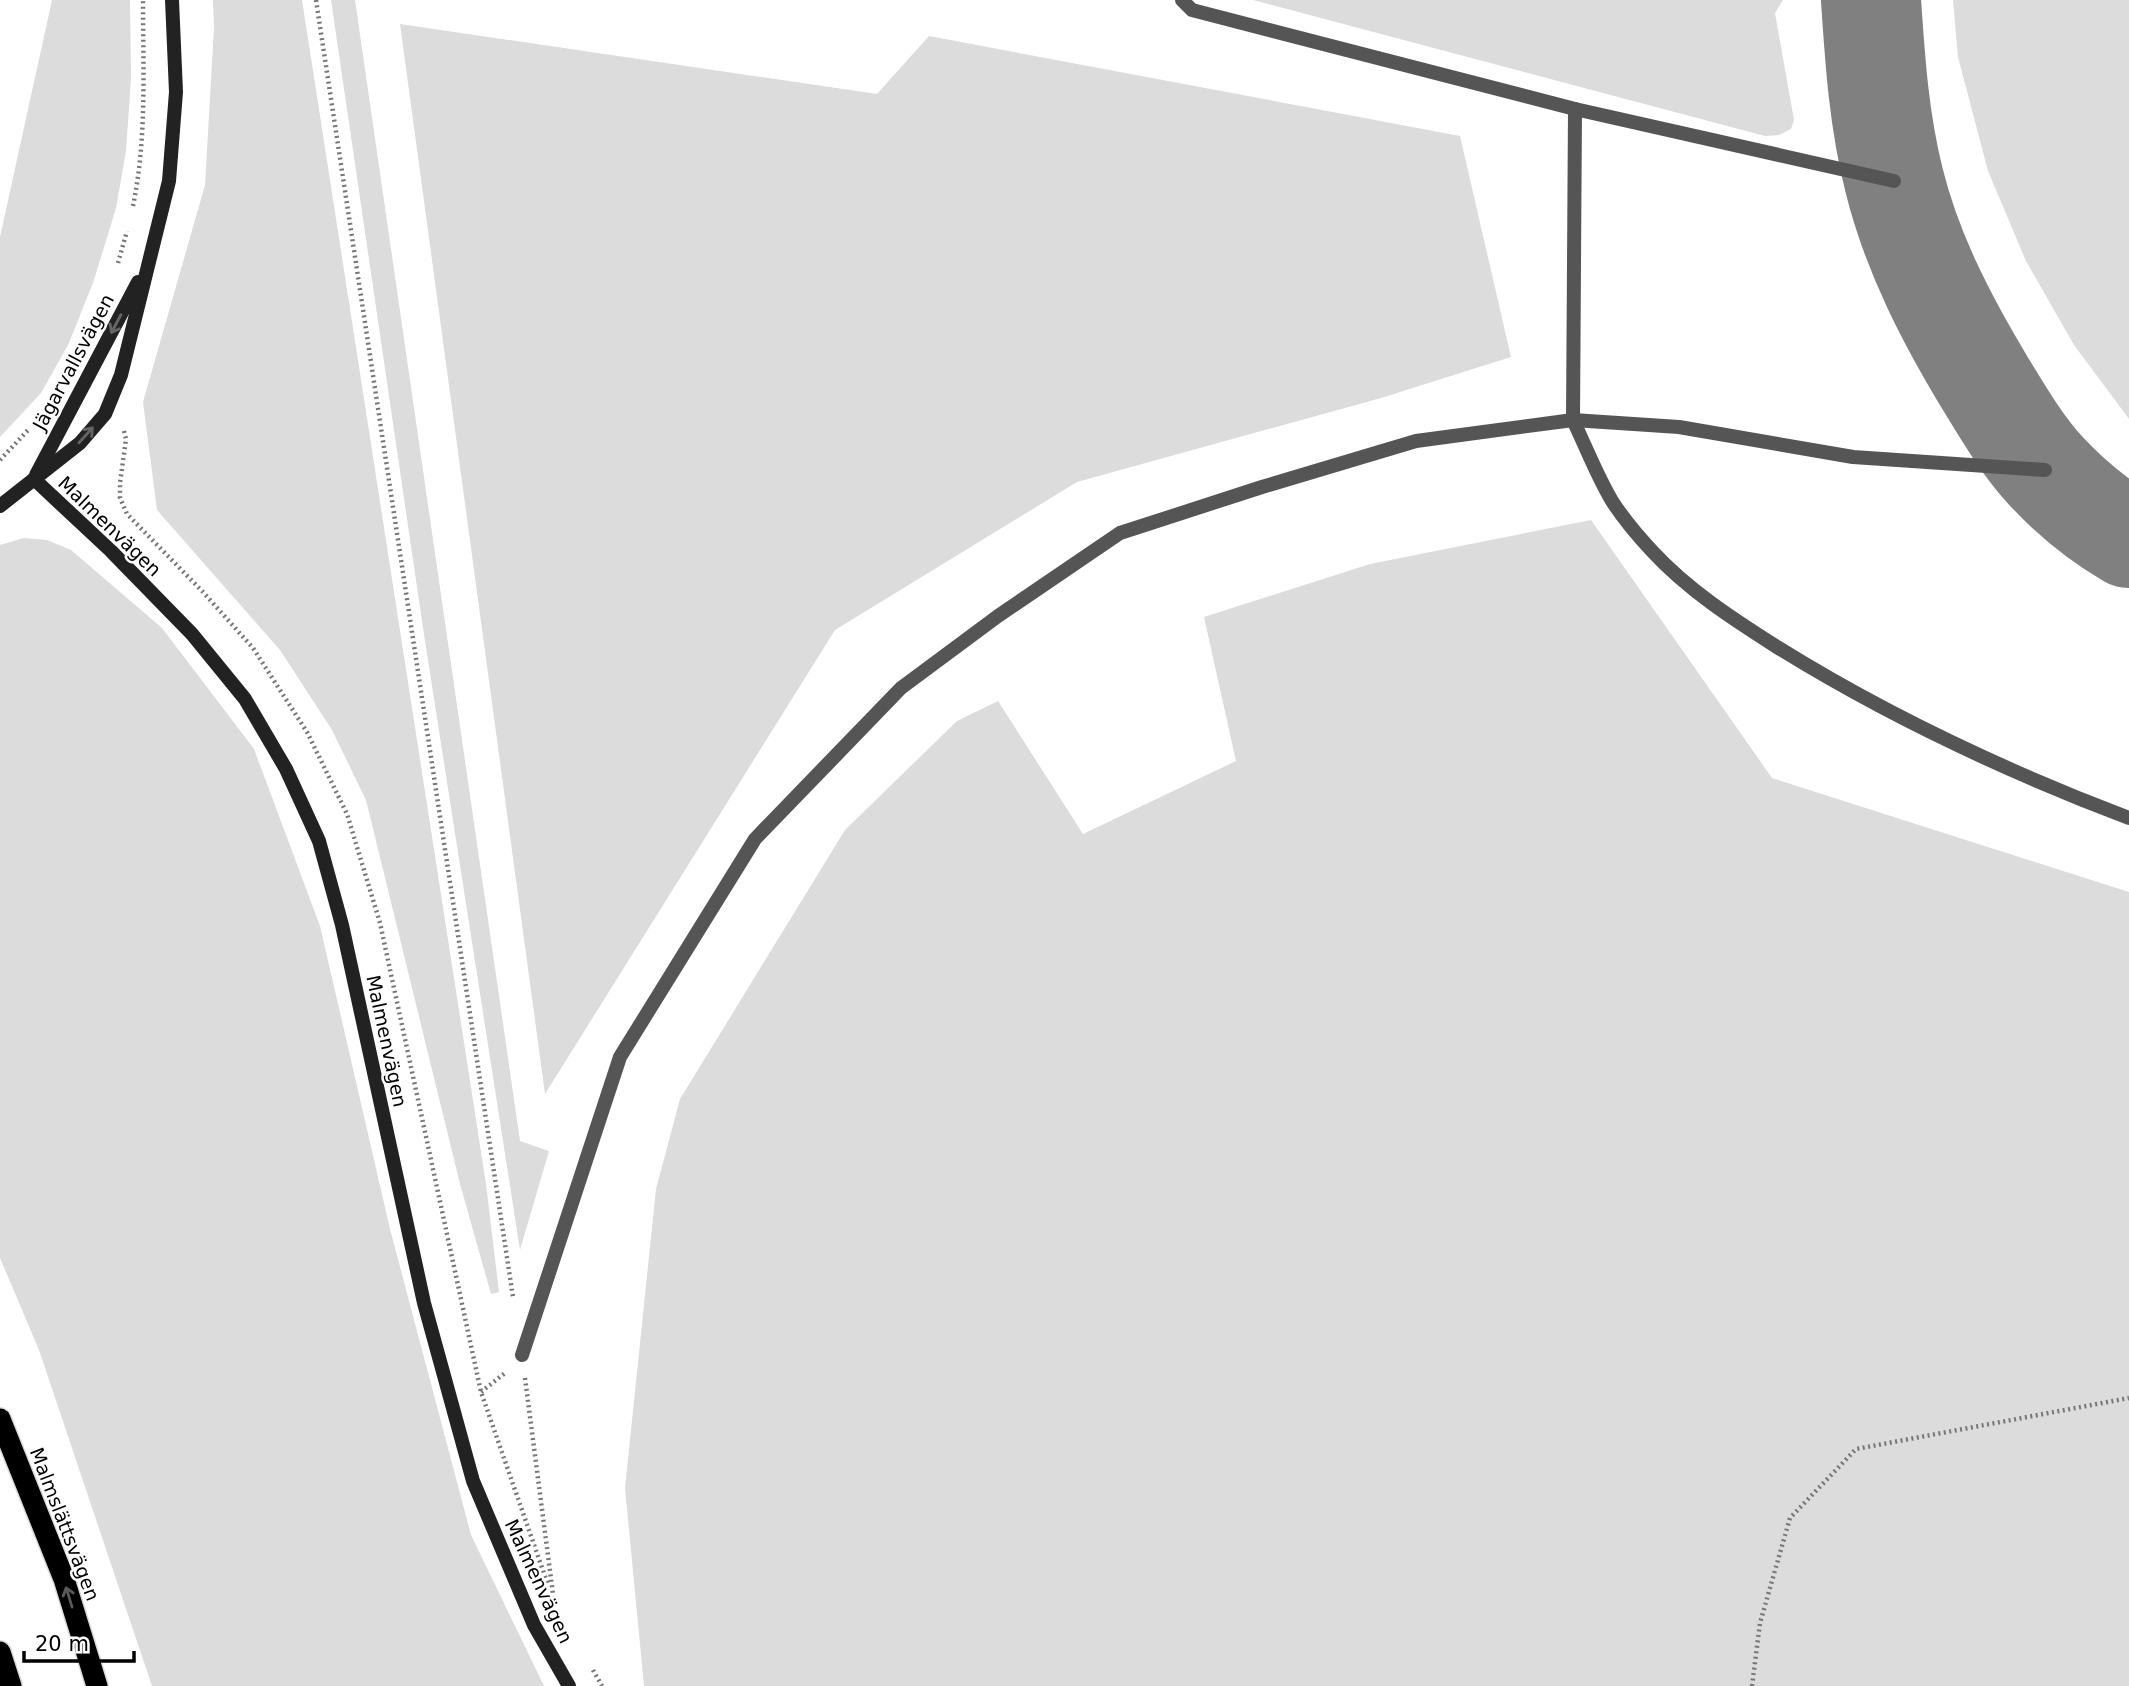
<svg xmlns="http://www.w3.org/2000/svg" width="2129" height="1686" viewBox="0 0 2129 1686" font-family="'DejaVu Sans',sans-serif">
	<rect width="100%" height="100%" fill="#fff"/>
	<!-- green -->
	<g fill="#dcdcdc">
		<path d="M 52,0 L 130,0 L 131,78 L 126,151 L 116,208 L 94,280 L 69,343 L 41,393 L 0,437 L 0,237 Z"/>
		<path d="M 213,0 L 302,0 L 486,1184 L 499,1292 L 491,1294 L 460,1184 L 366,800 L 332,730 L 280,650 L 157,510 L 143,402 L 205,185 L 214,28 Z"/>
		<path d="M 331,0 L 355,0 L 520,1141 L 549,1151 L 520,1250 L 423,628 Z"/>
		<path d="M 1253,0 L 1783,0 L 1775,13 L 1794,120 L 1791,129 L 1779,135 L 1765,136 Z"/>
		<path d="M 1953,0 L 2129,0 L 2129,419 L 2074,345 L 2026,261 L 1988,171 L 1958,57 Z"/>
		<path d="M 400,24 L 877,94 L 929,36 L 1460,136 L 1511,357 L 1381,398 L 1077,482 L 835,630 L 545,1094 Z"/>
		<path d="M 1591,520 L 1772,778 L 2129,892 L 2129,1686 L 644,1686 L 625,1488 L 656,1189 L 680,1099 L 845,830 L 957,721 L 998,701 L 1083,834 L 1236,761 L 1204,617 L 1370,564 Z"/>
		<path d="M 24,538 L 47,540 L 71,550 L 162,628 L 254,749 L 320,926 L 390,1229 L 471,1535 L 544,1686 L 152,1686 L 39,1350 L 0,1258 L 0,545 Z"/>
	</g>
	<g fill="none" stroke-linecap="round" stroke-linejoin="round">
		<!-- taxiway -->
		<path stroke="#808080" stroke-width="100" d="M 1871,0 C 1875,60 1879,121 1894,180 C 1912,253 1947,320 1985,383 C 2004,414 2022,445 2046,471 C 2070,497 2098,520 2129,538"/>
		<defs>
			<g id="highway">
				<path d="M 0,1419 L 64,1579 L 97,1686"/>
				<path d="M 0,1652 L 11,1686"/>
			</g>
		</defs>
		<!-- highway casing -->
		<use href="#highway" stroke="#dbdbdb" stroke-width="24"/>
		<!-- path -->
		<g stroke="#777" stroke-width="4.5" stroke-dasharray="2 3.5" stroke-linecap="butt">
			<path d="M 316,0 L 513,1297"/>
			<path d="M 133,206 C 147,138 143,69 143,0"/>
			<path d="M 118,263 L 127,231"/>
			<path d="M 124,431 L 126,439 L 120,483 L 120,498 L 127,514 L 203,592 L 253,648 L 307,732 L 347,814 L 380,923 L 481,1392 L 548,1585"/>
			<path d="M 0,460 L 28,430"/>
			<path d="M 525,1378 L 554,1602"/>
			<path d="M 481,1392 L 505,1373"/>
			<path d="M 593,1670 L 602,1686"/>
			<path d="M 1752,1686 L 1760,1623 L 1790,1518 L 1856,1449 L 2129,1398"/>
		</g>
		<!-- lane -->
		<g stroke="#555" stroke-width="14">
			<path d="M 1182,0 L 1192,10 L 1575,109 L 1894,181"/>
			<path d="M 1573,420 L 1575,109"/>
			<path d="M 522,1355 L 620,1057 L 755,839 L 901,688 L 998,616 L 1120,533 L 1262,487 L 1416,441 L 1573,420 L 1679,427 L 1853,457 L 2045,470"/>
		</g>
		<!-- street -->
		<path stroke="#555" stroke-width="14" d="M 1573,420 C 1586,447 1597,476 1612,501 C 1623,518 1638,536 1652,551 C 1688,590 1733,619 1777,647 C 1888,716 2008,772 2129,818"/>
		<!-- secondary -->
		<g stroke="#222" stroke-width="14">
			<path d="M 36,475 L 138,282"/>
			<path d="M 34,479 L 111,551 L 192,634 L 245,699 L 286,769 L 319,841 L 342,925 L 424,1303 L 473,1481 L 534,1625 L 569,1686"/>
			<path d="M 0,506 L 80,443 L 105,414 L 121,375 L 169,181 L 176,92 L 172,0"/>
		</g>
		<!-- highway -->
		<use href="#highway" stroke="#000" stroke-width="21"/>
	</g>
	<!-- one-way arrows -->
	<defs><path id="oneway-shaft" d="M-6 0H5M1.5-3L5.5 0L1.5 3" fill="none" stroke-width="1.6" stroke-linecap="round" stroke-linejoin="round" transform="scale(1.75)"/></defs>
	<g stroke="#646464">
		<use href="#oneway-shaft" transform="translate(116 324) rotate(118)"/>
		<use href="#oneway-shaft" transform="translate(86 435) rotate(-48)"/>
	</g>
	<use stroke="#595959" href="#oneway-shaft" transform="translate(69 1597) rotate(-107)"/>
	<g text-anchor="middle" stroke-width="5" stroke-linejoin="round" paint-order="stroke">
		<!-- street labels -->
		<g font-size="19" fill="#000" stroke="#fff">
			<text transform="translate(73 362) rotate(-62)" y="7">Jägarvallsvägen</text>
			<text transform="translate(110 526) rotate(44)" y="7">Malmenvägen</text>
			<text transform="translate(387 1041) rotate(78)" y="7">Malmenvägen</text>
			<text transform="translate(65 1524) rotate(69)" y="7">Malmslättsvägen</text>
			<text transform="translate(539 1581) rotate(65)" y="7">Malmenvägen</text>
		</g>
	</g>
	<!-- scale -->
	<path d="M24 1651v10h110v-10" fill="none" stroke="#000000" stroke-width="3.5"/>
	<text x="35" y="1651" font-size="21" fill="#000000" stroke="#ffffff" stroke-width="5" paint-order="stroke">20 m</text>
</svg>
